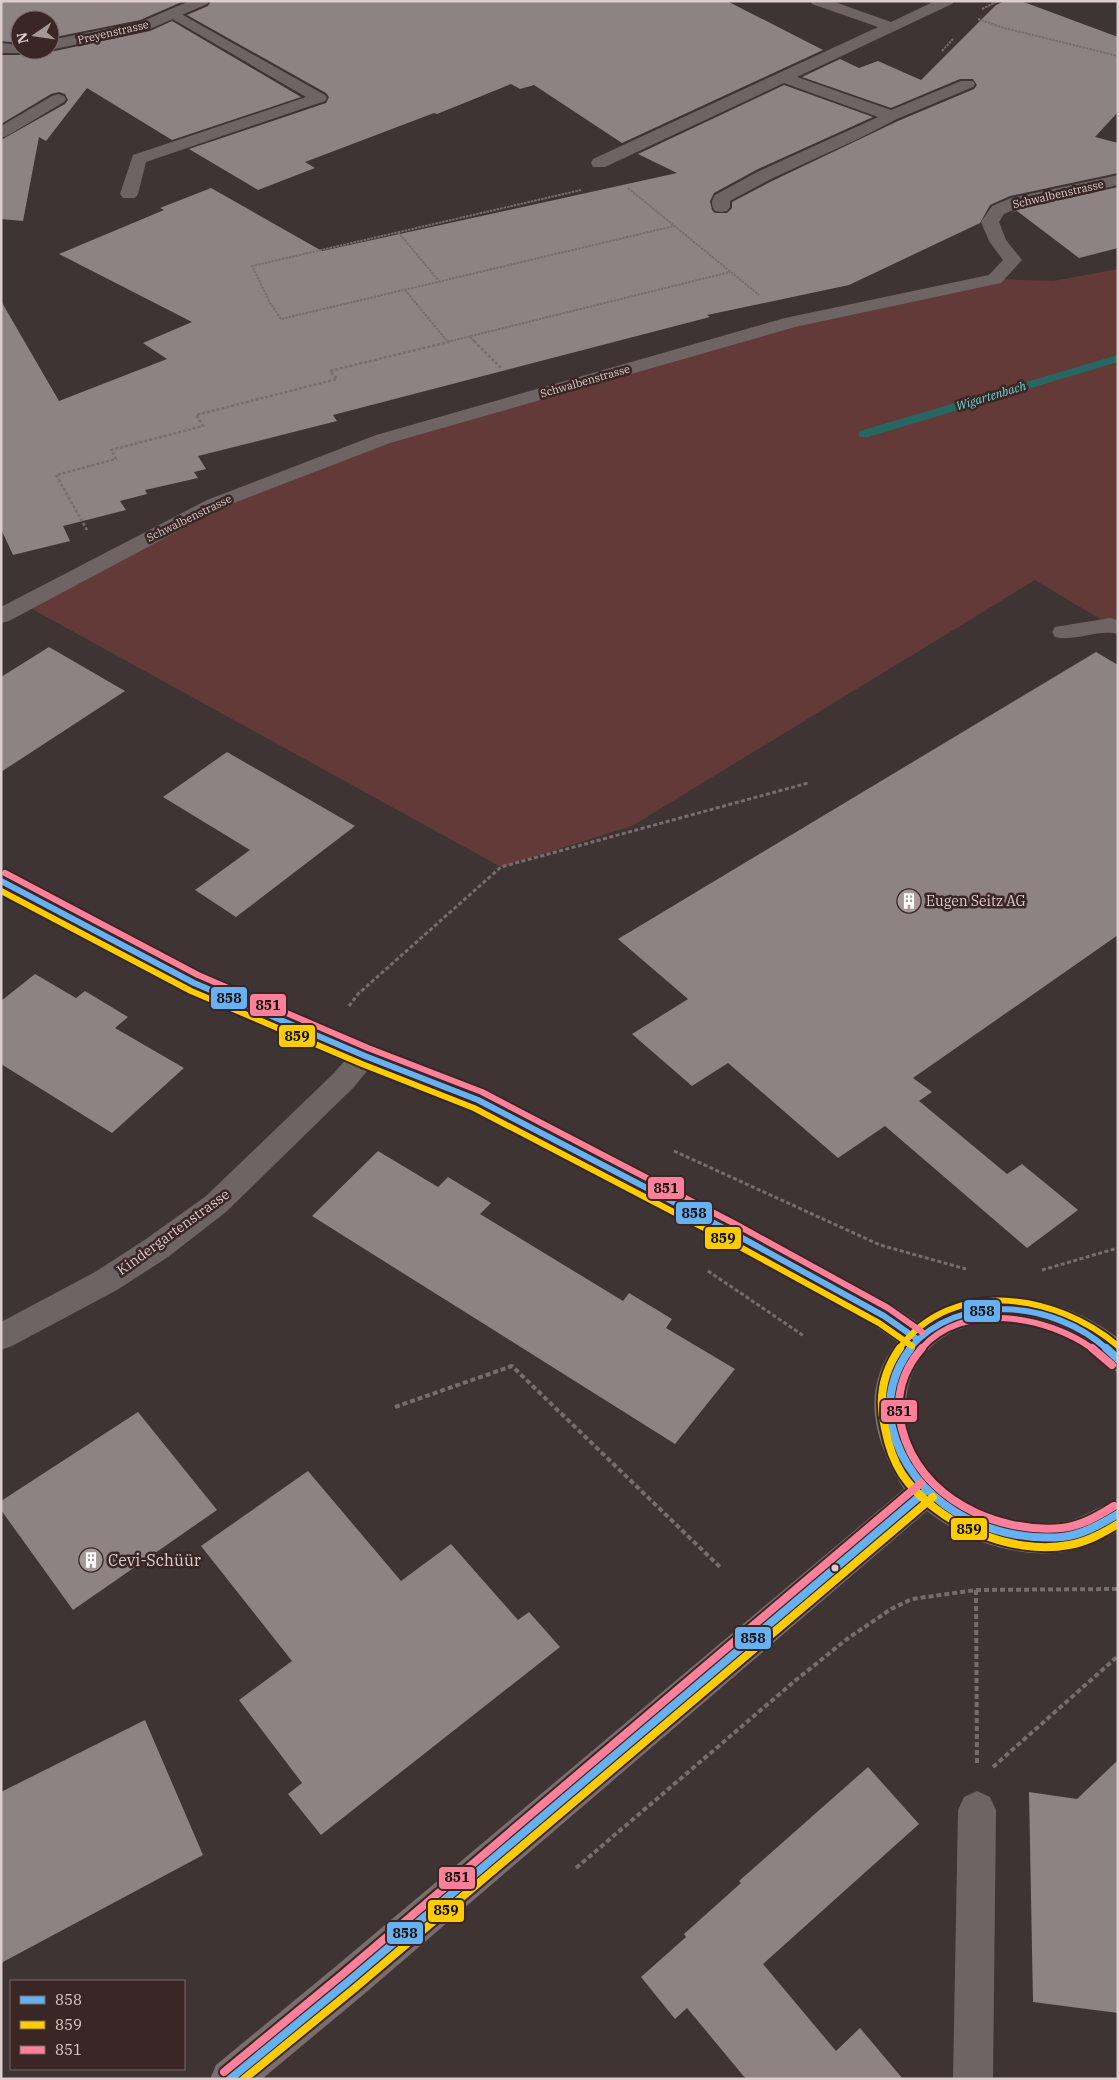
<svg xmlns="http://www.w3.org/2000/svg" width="1119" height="2080" viewBox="0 0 1119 2080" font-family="'IBM Plex Serif',serif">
	<rect width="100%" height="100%" fill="#3e3433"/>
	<!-- green -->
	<path fill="#643a38" d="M 1118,269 L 1118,627 L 1110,625 L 1035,580 L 632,826 L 501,867 L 23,604 L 214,504 L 383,439 L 792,322 L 995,279 L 1053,281 Z"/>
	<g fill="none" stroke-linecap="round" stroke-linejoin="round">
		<!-- stream -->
		<path fill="#266764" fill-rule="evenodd" d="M 1118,355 L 1118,362 L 868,437 L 860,437 L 858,434 L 860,431 Z"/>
	</g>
	<!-- building -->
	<g fill="#8d8383">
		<path d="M 1,1 L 184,1 L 140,20 L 50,38 L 50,20 L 20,20 L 20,43 L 1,41 Z"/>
		<path d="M 211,1 L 727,1 L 823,50 L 622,143 L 534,85 L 520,89 L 511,84 L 437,114 L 434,113 L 305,162 L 315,168 L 258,190 L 189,149 L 326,103 L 329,97 L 326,93 L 187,15 L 208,6 Z"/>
		<path d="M 1005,1 L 1021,1 L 1118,37 L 1118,112 L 1095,137 L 1118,143 L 1118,173 L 1010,196 L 990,205 L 980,223 L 849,285 L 707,315 L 710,317 L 333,415 L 337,421 L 198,456 L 206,469 L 194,472 L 198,478 L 145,490 L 147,494 L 120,501 L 126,510 L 63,526 L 70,541 L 13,555 L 1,529 L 1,301 L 59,401 L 167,359 L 143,343 L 192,322 L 59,254 L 164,210 L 160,208 L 211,188 L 322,251 L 677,173 L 638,154 L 784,85 L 873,117 L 758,169 L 714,193 L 710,201 L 712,210 L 715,213 L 727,213 L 732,208 L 732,202 L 772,181 L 898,121 L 974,89 L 977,85 L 973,79 L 960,79 L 891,108 L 802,77 L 840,59 L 859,68 L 878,61 L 921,80 L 996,5 Z"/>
		<path d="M 172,21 L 301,97 L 172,140 L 87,88 L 46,141 L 39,137 L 23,221 L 1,219 L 1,140 L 65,104 L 68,100 L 65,94 L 59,92 L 51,94 L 1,124 L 1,55 L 25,55 L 30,50 L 48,50 L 50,52 L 150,31 Z"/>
		<path d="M 1118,187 L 1118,248 L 1079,258 L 1017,211 L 1010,213 L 1023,208 Z"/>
		<path d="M 49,647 L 125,691 L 1,772 L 1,677 Z"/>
		<path d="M 1096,652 L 1118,665 L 1118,935 L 913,1078 L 932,1092 L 919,1101 L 1007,1174 L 1022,1164 L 1078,1210 L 1027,1248 L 885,1126 L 838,1158 L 728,1063 L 692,1086 L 632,1034 L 688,999 L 618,939 Z"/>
		<path d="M 227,752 L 355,826 L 236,917 L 195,890 L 250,850 L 163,797 Z"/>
		<path d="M 35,974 L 76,998 L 85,991 L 128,1017 L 115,1028 L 184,1068 L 112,1133 L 1,1064 L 1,1001 Z"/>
		<path d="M 378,1151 L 438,1187 L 448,1177 L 491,1203 L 480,1214 L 623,1301 L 629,1293 L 672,1319 L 666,1328 L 735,1369 L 675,1444 L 312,1216 Z"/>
		<path d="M 138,1412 L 217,1510 L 73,1610 L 1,1510 L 1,1501 Z"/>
		<path d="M 308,1471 L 401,1581 L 451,1544 L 518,1620 L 529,1612 L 560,1647 L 321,1835 L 288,1794 L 302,1783 L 239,1700 L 292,1661 L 201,1546 Z"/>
		<path d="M 145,1720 L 203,1855 L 1,1963 L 1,1792 Z"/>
		<path d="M 1118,1760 L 1118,2013 L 1033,2002 L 1029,1792 L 1077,1799 Z"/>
		<path d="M 868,1767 L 919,1824 L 763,1964 L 836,2051 L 860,2028 L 903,2079 L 746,2079 L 687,2008 L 675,2019 L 641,1977 L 686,1937 L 684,1934 L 741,1883 L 739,1881 Z"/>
	</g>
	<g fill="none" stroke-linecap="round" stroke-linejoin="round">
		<!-- path-far3 -->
		<g stroke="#766e6d" stroke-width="2" stroke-dasharray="2.5 1" stroke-linecap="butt">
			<path d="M 982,9 L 998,1"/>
			<path d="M 978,19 L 1004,28 L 1118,56"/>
			<path d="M 942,51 L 953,39"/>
			<path d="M 628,188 L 759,295"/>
			<path d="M 581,190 L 252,266 L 270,303 L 281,319 L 674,226"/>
			<path d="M 398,232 L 439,281"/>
			<path d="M 405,290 L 448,342"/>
			<path d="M 470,337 L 475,342"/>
			<path d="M 447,342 L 730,272"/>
		</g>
		<!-- path-far2 -->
		<g stroke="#766e6d" stroke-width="2.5" stroke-dasharray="3 2" stroke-linecap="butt">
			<path d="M 474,341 L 501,368"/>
			<path d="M 87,530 L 56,475 L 116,459 L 111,450 L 203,426 L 196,415 L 337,379 L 330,371 L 452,341"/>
		</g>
		<!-- path-far1 -->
		<g stroke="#766e6d" stroke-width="3" stroke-dasharray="4 2.5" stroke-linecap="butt">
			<path d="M 349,1006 L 358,994 L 501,867 L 808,783"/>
			<path d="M 674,1151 L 880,1245 L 966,1269"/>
			<path d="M 1042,1270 L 1118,1248"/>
			<path d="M 708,1271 L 804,1336"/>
		</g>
		<!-- path -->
		<g stroke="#766e6d" stroke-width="4" stroke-dasharray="5 3" stroke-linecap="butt">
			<path d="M 395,1407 L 512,1366 L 721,1568"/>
			<path d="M 976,1590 L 977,1764"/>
			<path d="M 993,1767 L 1118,1656"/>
			<path d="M 576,1868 L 796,1680 L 847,1639 L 891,1609 L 912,1599 L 976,1590 L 1118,1589"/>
		</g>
		<!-- lane -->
		<g fill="#6d6463" fill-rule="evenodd">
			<path d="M 174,10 L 325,95 L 327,98 L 325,101 L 146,162 L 138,194 L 135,198 L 123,198 L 120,194 L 133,155 L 306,97 L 169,17 L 167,14 L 169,11 Z"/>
			<path d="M 1110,618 L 1118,620 L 1118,634 C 1097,629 1076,642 1055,637 L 1052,632 L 1055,627 Z"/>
			<path d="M 977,1791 L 990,1797 L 996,1810 L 993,2079 L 953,2079 L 958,1810 L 964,1797 Z"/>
		</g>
		<!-- street -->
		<g fill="#6d6463" fill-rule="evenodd">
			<path d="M 189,1 L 209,1 L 207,4 L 150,29 L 50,50 L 50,40 L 141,22 Z"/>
			<path d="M 810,1 L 832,1 L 891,22 L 935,1 L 954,1 L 952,4 L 797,77 L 891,110 L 961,81 L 973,81 L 975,84 L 973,87 L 897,119 L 860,138 L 771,179 L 730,201 L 730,207 L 727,211 L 721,212 L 715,211 C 711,206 711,200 715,195 L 759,171 L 878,117 L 784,83 L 605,167 L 593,167 L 591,163 L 593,159 L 878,27 L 812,4 Z"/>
			<path d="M 1,43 L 20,45 L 20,50 L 28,50 L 25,53 L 1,53 Z"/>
			<path d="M 58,94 L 64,96 L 66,99 L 64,102 L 7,136 L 1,138 L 1,126 L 52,96 Z"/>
			<path d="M 1118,175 L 1118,185 L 1022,206 L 1004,214 L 999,222 L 1006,240 L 1022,260 L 1001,283 L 795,327 L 390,443 L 221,508 L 9,621 L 1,623 L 1,607 L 207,500 L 376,435 L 785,318 L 989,275 L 1003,260 L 989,241 L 981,222 L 992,206 L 1011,198 Z"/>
			<path d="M 365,1046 L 375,1049 L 379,1056 L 354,1087 L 226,1212 L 168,1257 L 117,1290 L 12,1346 L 1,1350 L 1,1322 L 95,1272 L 146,1239 L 206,1196 L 334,1073 L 355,1049 Z"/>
		</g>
		<!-- secondary -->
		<path fill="#796e6d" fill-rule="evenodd" d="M 1,872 L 10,875 L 203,976 L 375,1049 L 488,1092 L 744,1224 L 895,1307 L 917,1322 C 979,1280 1061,1294 1118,1338 L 1118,1372 C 1105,1368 1098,1359 1088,1351 C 1071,1338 1051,1328 1030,1324 C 996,1318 960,1322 933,1345 C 916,1361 908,1378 906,1401 C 900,1481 992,1530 1062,1522 C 1082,1519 1099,1506 1118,1499 L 1118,1532 C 1101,1540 1082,1549 1064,1552 C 1016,1559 964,1540 927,1511 L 363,1995 L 262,2079 L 210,2079 L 216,2065 L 335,1967 L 904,1489 C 874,1441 859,1391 897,1342 L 873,1325 L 722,1242 L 468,1108 L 355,1063 L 185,990 L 1,892 Z"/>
		<defs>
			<g id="bus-1-far1">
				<path d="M 1,881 L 194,983 L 365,1056 L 478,1100 L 733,1233 L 884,1316 L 917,1339"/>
				<path d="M 909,1349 C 959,1291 1054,1301 1107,1349"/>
			</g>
			<g id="bus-1">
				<path d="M 911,1348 C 893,1371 886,1399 892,1427 C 910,1502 988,1543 1062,1537 C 1082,1535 1101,1524 1118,1514"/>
				<path d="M 1106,1348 L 1118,1359"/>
				<path d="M 230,2079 L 349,1981 L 927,1490"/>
			</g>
			<g id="bus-2-far1">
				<path d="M 1,891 L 191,991 L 362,1064 L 474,1108 L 729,1241 L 879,1323 L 912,1346"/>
				<path d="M 899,1349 C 952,1276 1057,1294 1118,1346"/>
			</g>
			<g id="bus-2">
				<path d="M 900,1348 C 883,1372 878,1400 885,1428 C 888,1444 893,1460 902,1474 C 935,1523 1011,1556 1069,1545 C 1087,1542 1103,1533 1118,1524"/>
				<path d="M 244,2079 L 355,1988 L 933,1497"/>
			</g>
			<g id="bus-3-far1">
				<path d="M 5,873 L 198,975 L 368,1048 L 482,1092 L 737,1225 L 888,1308 L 922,1332"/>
				<path d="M 921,1349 C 963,1300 1047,1316 1093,1349"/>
			</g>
			<g id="bus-3">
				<path d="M 922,1348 C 902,1371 894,1399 902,1429 C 919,1497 995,1534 1062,1528 C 1081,1526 1098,1516 1114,1506"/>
				<path d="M 1092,1348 L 1112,1365"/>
				<path d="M 224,2072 L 343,1974 L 921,1483"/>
			</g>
		</defs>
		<!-- bus-1-far1 casing -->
		<use href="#bus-1-far1" stroke="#392625" stroke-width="10"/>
		<!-- bus-1 casing -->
		<use href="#bus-1" stroke="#392625" stroke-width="12"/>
		<!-- bus-2-far1 casing -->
		<use href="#bus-2-far1" stroke="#392625" stroke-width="10"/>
		<!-- bus-2 casing -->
		<use href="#bus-2" stroke="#392625" stroke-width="12"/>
		<!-- bus-3-far1 casing -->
		<use href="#bus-3-far1" stroke="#392625" stroke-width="10"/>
		<!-- bus-3 casing -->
		<use href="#bus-3" stroke="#392625" stroke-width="12"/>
		<!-- bus-1-far1 -->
		<use href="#bus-1-far1" stroke="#66b1f2" stroke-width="6"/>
		<!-- bus-1 -->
		<use href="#bus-1" stroke="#66b1f2" stroke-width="8"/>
		<!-- bus-2-far1 -->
		<use href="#bus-2-far1" stroke="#fc0" stroke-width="6"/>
		<!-- bus-2 -->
		<use href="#bus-2" stroke="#fc0" stroke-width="8"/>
		<!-- bus-3-far1 -->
		<use href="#bus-3-far1" stroke="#ff8098" stroke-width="6"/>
		<!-- bus-3 -->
		<use href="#bus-3" stroke="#ff8098" stroke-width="8"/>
	</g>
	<!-- icons -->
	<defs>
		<symbol id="building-disc" viewBox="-11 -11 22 22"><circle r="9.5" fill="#a49897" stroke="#392625"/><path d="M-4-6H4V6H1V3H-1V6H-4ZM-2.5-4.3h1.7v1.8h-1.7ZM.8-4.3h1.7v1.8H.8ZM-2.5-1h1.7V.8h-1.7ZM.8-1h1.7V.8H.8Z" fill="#fff"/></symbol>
	</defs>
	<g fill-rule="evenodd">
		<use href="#building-disc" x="895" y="887" width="28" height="28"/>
		<use href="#building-disc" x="77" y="1546" width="28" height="28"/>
	</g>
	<!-- markers -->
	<circle fill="#dbcecd" stroke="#392625" stroke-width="2" cx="835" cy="1568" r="4.5"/>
	<g text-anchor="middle" stroke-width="5" stroke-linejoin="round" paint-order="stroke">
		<!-- far-street labels -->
		<g font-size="11" fill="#dbcecd" stroke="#392625">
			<text transform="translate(113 32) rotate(-13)" y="4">Preyenstrasse</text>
			<text transform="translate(1058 194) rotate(-13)" y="4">Schwalbenstrasse</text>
			<text transform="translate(585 381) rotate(-16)" y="4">Schwalbenstrasse</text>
			<text transform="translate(189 518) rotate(-26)" y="4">Schwalbenstrasse</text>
		</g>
		<!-- far-water labels -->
		<g font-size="12" font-style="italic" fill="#6ad5d0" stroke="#392625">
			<text transform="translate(991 396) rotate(-17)" y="4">Wigartenbach</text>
		</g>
		<!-- poi labels -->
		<g font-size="14" fill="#dbcecd" stroke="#392625" text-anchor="start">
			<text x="926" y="906">Eugen Seitz AG</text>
		</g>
		<!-- street labels -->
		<g font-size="14" fill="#dbcecd" stroke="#392625">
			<text transform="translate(173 1232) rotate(-36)" y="5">Kindergartenstrasse</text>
		</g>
		<!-- near-poi labels -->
		<g font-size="16" fill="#dbcecd" stroke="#392625" text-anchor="start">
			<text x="108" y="1566">Cevi-Schüür</text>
		</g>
	</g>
	<g stroke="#392625" stroke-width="2">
		<rect x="210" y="986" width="38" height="24" rx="5" fill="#66b1f2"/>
		<rect x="249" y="993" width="38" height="24" rx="5" fill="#ff8098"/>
		<rect x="278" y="1024" width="38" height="24" rx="5" fill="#fc0"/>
		<rect x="647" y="1176" width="38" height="24" rx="5" fill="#ff8098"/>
		<rect x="675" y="1201" width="38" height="24" rx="5" fill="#66b1f2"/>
		<rect x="704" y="1226" width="38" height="24" rx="5" fill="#fc0"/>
		<rect x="963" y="1299" width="38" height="24" rx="5" fill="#66b1f2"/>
		<rect x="880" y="1399" width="38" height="24" rx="5" fill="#ff8098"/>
		<rect x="950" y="1517" width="38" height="24" rx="5" fill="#fc0"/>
		<rect x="734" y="1626" width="38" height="24" rx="5" fill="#66b1f2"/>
		<rect x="438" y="1866" width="38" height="24" rx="5" fill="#ff8098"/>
		<rect x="427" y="1899" width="38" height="24" rx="5" fill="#fc0"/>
		<rect x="386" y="1921" width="38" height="24" rx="5" fill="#66b1f2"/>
	</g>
	<g font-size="14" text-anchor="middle" font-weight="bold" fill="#111">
		<text x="229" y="1003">858</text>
		<text x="268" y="1010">851</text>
		<text x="297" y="1041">859</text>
		<text x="666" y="1193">851</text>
		<text x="694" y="1218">858</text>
		<text x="723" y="1243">859</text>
		<text x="982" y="1316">858</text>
		<text x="899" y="1416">851</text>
		<text x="969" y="1534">859</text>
		<text x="753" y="1643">858</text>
		<text x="457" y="1882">851</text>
		<text x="446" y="1915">859</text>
		<text x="405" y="1938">858</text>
	</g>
	<!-- border -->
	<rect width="1119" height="2080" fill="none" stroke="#dbcecd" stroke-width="5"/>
	<!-- legend -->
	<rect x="10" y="1980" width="175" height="90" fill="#392625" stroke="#7a6968"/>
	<rect x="20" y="1996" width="25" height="8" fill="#66b1f2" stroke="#7a6968"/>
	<text x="55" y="2005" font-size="15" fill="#dbcecd">858</text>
	<rect x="20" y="2021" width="25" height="8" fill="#ffcc00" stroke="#7a6968"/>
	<text x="55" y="2030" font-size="15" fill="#dbcecd">859</text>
	<rect x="20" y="2046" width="25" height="8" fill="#ff8098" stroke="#7a6968"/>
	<text x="55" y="2055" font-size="15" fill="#dbcecd">851</text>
	<!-- north arrow -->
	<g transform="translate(35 35) rotate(257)"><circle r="24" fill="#392625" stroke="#7a6968"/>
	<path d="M0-4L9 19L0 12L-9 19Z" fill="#a49897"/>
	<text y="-8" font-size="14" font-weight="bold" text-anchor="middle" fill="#dbcecd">N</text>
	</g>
</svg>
